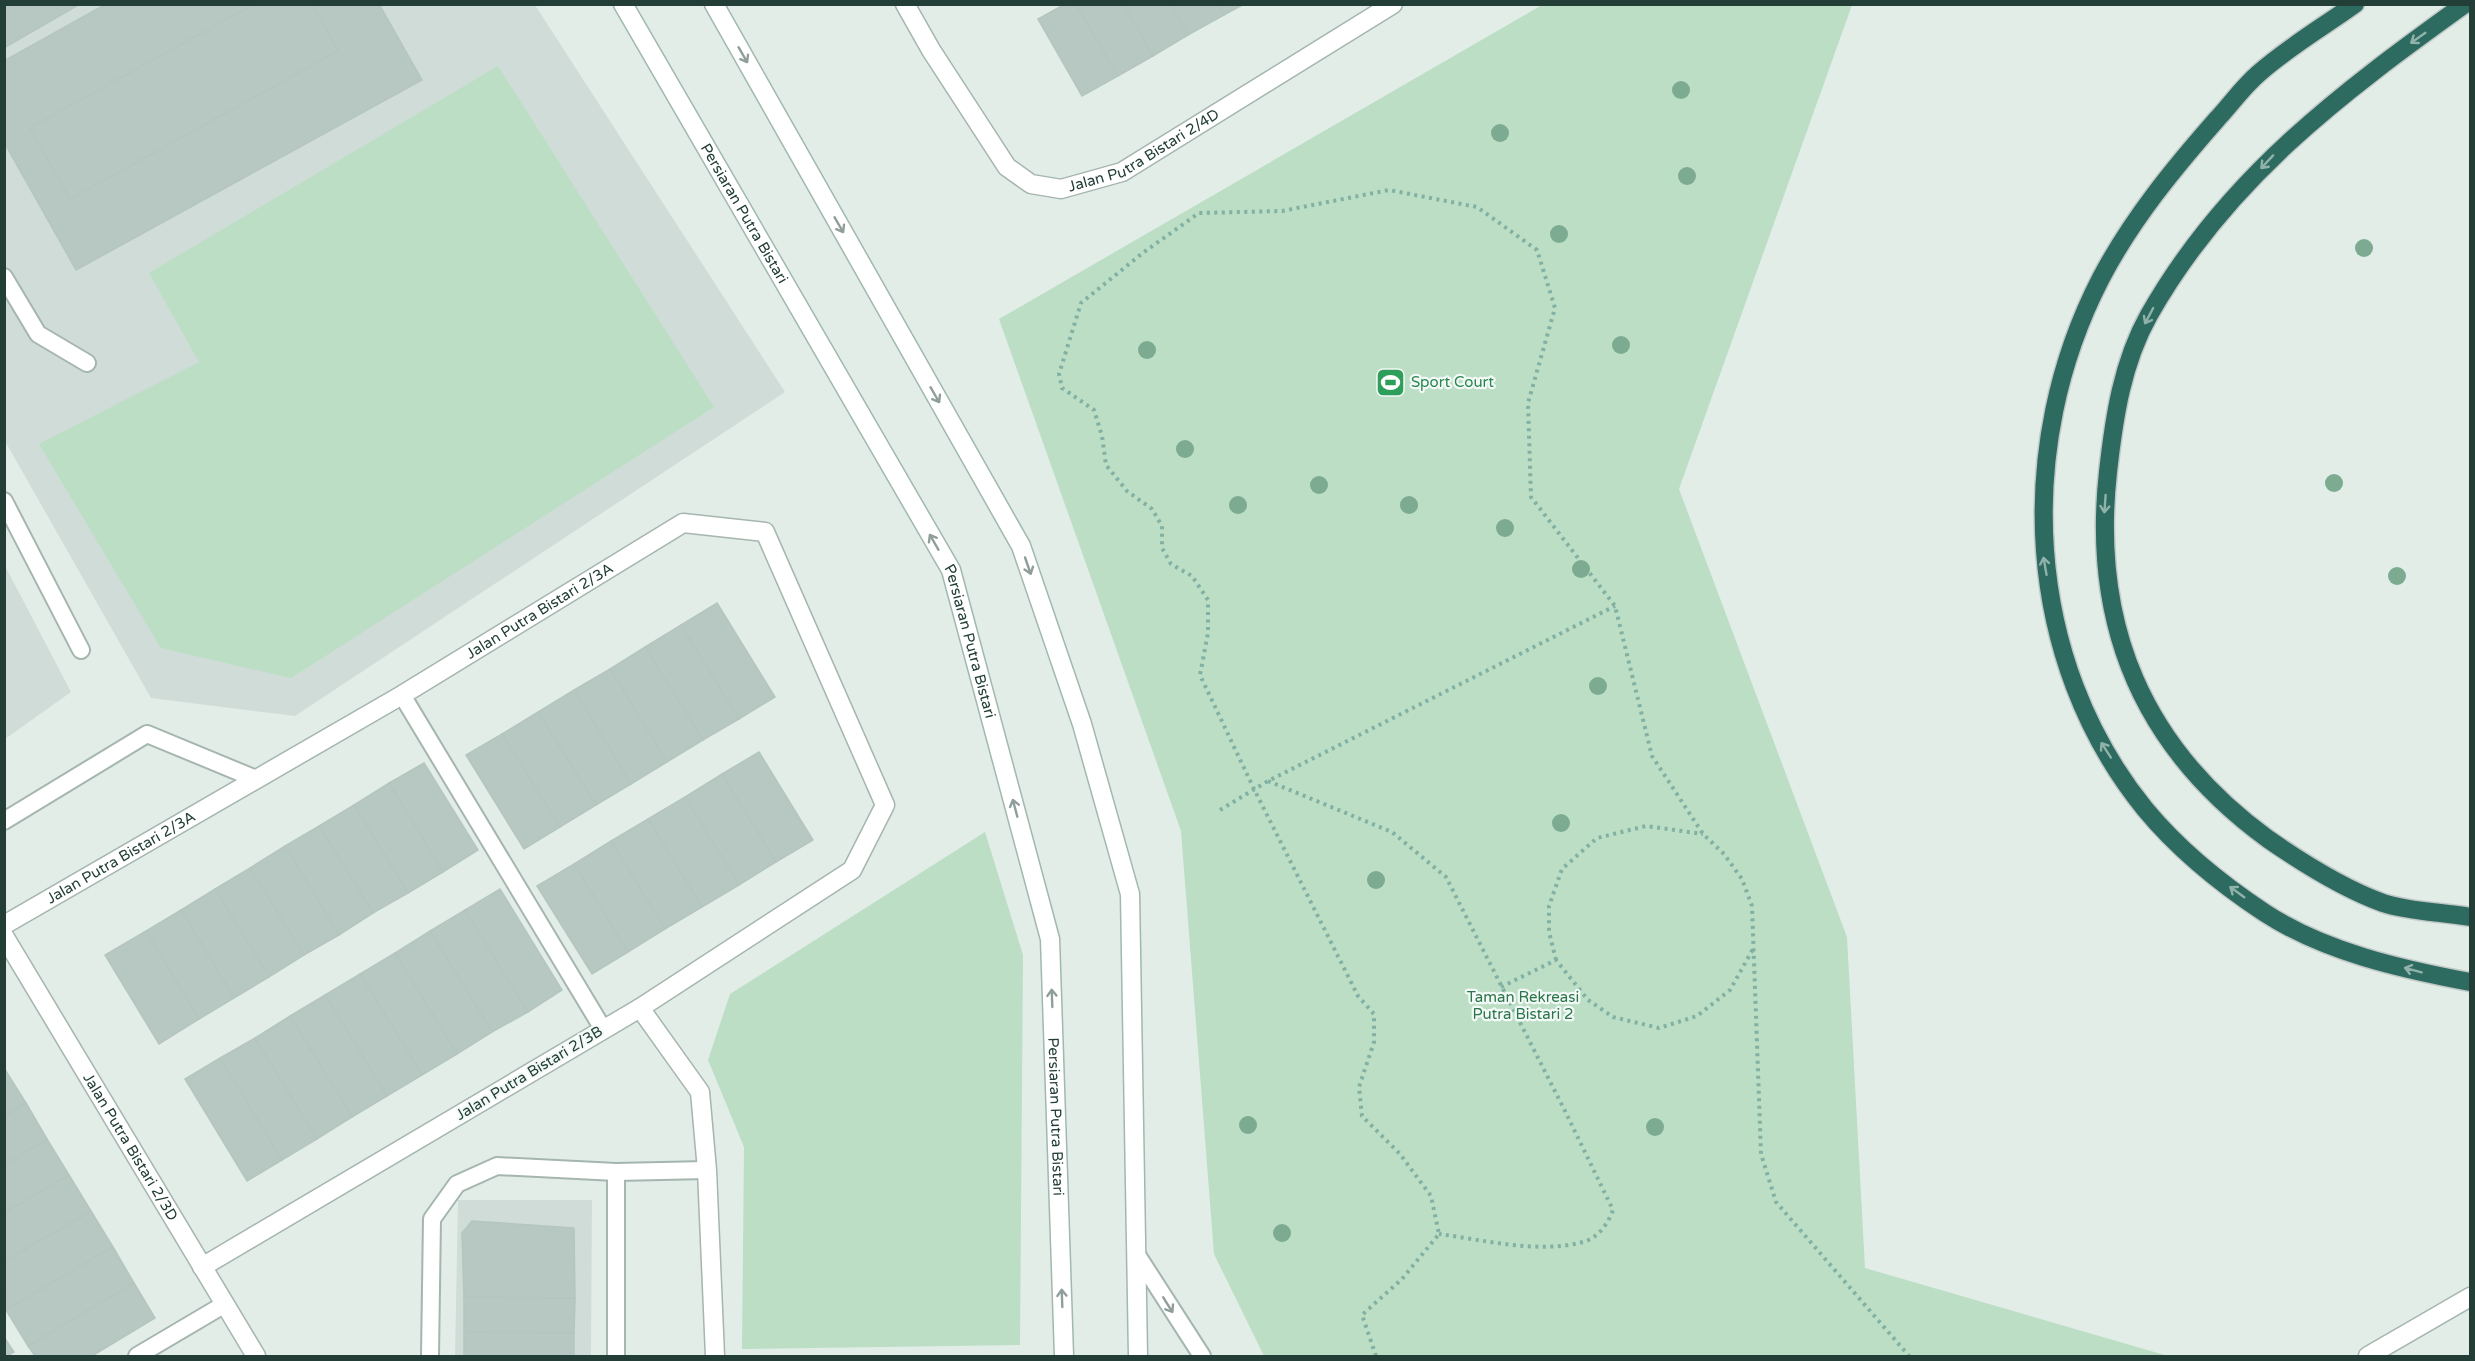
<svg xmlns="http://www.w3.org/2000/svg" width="2475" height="1361" viewBox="0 0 2475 1361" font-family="'Varela Round',sans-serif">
	<rect width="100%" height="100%" fill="#e2ede8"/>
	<!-- built -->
	<g fill="#d0dcd7">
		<path d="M 4,5 L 535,5 L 785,392 L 295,716 L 151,698 L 5,441 Z"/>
		<path d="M 4,564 L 71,692 L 5,739 L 4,739 Z"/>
		<path d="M 458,1200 L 592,1200 L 591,1356 L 455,1356 Z"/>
	</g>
	<!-- green -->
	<g fill="#bbdec5">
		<path d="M 1542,5 L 1852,5 L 1679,489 L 1847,937 L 1865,1268 L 2168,1356 L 1264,1356 L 1214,1254 L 1181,831 L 999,319 Z"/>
		<path d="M 498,66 L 714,407 L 291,678 L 161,648 L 39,444 L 199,362 L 149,273 Z"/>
		<path d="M 985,832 L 1023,955 L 1020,1345 L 742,1349 L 744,1147 L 708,1060 L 730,994 Z"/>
	</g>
	<!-- building -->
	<g fill="#b7c7c1" stroke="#b4c6bf" stroke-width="1.5">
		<path d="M 4,4 L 80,4 L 4,48 Z"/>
		<path d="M 106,4 L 254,4 L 30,128 L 70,199 L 338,51 L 312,4 L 379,4 L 422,80 L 76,270 L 4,142 L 4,61 Z"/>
		<path d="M 254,4 L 312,4 L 338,51 L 70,199 L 30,128 Z"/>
		<path d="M 1065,4 L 1076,4 L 1118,76 L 1082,96 L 1038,19 Z"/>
		<path d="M 1076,4 L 1124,4 L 1153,56 L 1118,76 Z"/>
		<path d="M 1124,4 L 1171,4 L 1188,35 L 1153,56 Z"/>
		<path d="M 1171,4 L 1218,4 L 1224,15 L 1188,35 Z"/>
		<path d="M 1218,4 L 1244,4 L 1224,15 Z"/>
		<path d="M 717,603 L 775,697 L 739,719 L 681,625 Z"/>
		<path d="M 681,625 L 739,719 L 703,740 L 645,647 Z"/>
		<path d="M 645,647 L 703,740 L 667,762 L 610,669 Z"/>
		<path d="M 610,669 L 667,762 L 631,784 L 574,690 Z"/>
		<path d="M 574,690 L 631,784 L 596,805 L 538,712 Z"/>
		<path d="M 538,712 L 596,805 L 560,827 L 502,734 Z"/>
		<path d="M 502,734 L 560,827 L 524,849 L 466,755 Z"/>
		<path d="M 759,752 L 813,840 L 776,862 L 722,774 Z"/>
		<path d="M 424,763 L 478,850 L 443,872 L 389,783 Z"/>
		<path d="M 722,774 L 776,862 L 739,885 L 685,797 Z"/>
		<path d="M 389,783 L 443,872 L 408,893 L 354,805 Z"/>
		<path d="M 685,797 L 739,885 L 702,907 L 648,819 Z"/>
		<path d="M 354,805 L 408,893 L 373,913 L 319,826 Z"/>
		<path d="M 648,819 L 702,907 L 665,929 L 611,841 Z"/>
		<path d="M 319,826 L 373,913 L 339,935 L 285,846 Z"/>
		<path d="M 611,841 L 665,929 L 628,952 L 574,864 Z"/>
		<path d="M 285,846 L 339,935 L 304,955 L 250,868 Z"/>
		<path d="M 574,864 L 628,952 L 592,974 L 537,886 Z"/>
		<path d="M 250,868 L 304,955 L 269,977 L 215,889 Z"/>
		<path d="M 215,889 L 269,977 L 234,998 L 181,910 Z"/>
		<path d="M 500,889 L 562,990 L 528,1012 L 465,910 Z"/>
		<path d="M 181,910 L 234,998 L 199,1019 L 146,931 Z"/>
		<path d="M 465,910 L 528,1012 L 492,1032 L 430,931 Z"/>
		<path d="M 146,931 L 199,1019 L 159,1044 L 105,955 Z"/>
		<path d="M 430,931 L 492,1032 L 457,1054 L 395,953 Z"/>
		<path d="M 395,953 L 457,1054 L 422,1075 L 360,974 Z"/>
		<path d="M 360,974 L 422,1075 L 387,1096 L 325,995 Z"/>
		<path d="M 325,995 L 387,1096 L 352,1117 L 290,1016 Z"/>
		<path d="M 290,1016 L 352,1117 L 317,1139 L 255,1038 Z"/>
		<path d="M 255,1038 L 317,1139 L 282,1160 L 220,1058 Z"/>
		<path d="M 220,1058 L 282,1160 L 247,1181 L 185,1079 Z"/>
		<path d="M 4,1068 L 26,1103 L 4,1116 Z"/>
		<path d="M 26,1103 L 47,1139 L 4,1165 L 4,1116 Z"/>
		<path d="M 47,1139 L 69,1175 L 4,1213 L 4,1165 Z"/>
		<path d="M 69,1175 L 91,1211 L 4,1262 L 4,1213 Z"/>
		<path d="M 91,1211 L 113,1247 L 6,1310 L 4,1262 Z"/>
		<path d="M 472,1221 L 574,1228 L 575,1298 L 464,1297 L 462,1233 Z"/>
		<path d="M 113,1247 L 134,1283 L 28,1346 L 6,1310 Z"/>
		<path d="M 134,1283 L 155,1318 L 92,1356 L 35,1356 L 28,1346 Z"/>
		<path d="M 464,1297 L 575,1298 L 574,1333 L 464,1332 Z"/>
		<path d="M 464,1332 L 574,1333 L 574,1356 L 464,1356 Z"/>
		<path d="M 4,1337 L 14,1352 L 7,1356 L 4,1356 Z"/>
	</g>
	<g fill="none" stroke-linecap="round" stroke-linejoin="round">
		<defs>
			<g id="lane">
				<path d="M 4,277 L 38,334 L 87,363"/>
				<path d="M 4,501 L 81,650"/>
				<path d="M 402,695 L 603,1029"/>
				<path d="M 4,821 L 147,734 L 256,779"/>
				<path d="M 616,1172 L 616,1356"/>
				<path d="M 1137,1255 L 1202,1356"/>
				<path d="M 137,1356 L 225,1304"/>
				<path d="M 430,1356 L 432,1219 L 457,1184 L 497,1166 L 616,1172 L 707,1170"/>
			</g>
			<g id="street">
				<path id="s1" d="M 905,4 L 931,50 L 1007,167 L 1031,184 L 1061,189 L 1122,172 L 1393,4"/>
				<path id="s2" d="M 4,925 L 402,695 L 683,523 L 765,532 L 885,805 L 852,870 L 640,1008 L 202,1267"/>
				<path id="s3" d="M 4,936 L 256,1356"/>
				<path d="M 640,1008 L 700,1092 L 707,1170 L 715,1356"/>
				<path d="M 2368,1356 L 2470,1297"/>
			</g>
			<g id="secondary">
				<path id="s4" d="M 623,4 L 951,570 L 1050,939 L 1064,1356"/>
				<path d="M 714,4 L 1021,546 L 1082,724 L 1130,894 L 1138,1356"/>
			</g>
			<g id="highway">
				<path d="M 2355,4 C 2323,27 2287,48 2258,74 C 2243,87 2231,104 2218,118 C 2174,168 2132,219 2101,278 C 2014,446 2024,660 2145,809 C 2179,850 2221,884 2265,913 C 2325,952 2401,969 2470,982"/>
				<path d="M 2465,4 C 2341,93 2226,179 2149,315 C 2122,363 2114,418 2108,472 C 2091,626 2143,748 2268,839 C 2304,864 2342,888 2383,903 C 2410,912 2443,912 2470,917"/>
			</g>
		</defs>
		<!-- lane casing -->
		<use href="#lane" stroke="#a5b5af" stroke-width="20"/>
		<!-- street casing -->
		<use href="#street" stroke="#a5b5af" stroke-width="21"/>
		<!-- secondary casing -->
		<use href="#secondary" stroke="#a0b8b1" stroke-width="21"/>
		<!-- highway casing -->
		<use href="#highway" stroke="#c1c9c7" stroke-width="21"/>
		<!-- path -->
		<g stroke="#82b0a3" stroke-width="4" stroke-dasharray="3 4.5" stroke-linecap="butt">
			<path d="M 1268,781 L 1392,832 L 1446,877 L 1565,1111 L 1613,1210 C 1608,1224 1598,1238 1583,1242 C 1538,1254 1484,1240 1439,1234"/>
			<path d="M 1220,810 L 1268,781 L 1615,606"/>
			<path d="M 1556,960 L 1549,932 L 1549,906 L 1562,869 L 1597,838 L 1646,826 L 1703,834"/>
			<path d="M 1501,987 L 1556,960 L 1588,1000 L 1613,1017 L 1659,1028 L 1697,1016 L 1730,990 L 1753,949"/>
			<path d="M 1376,1356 L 1362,1315 L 1402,1279 L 1439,1234 L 1431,1196 L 1400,1154 L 1362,1116 L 1359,1087 L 1374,1042 L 1374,1014 L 1358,996 L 1254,789 L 1200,675 L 1208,633 L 1208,600 L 1192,576 L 1171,564 L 1162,548 L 1162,526 L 1152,509 L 1127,491 L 1106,465 L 1102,436 L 1094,410 L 1062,388 L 1059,374 L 1081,303 L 1144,252 L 1199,213 L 1282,211 L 1389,190 L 1477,207 L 1537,250 L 1555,308 L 1528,403 L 1531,497 L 1615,606 L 1652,756 L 1703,834 L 1724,854 L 1742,879 L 1752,906 L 1761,1154 L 1776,1202 L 1909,1356"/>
		</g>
		<!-- lane -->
		<use href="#lane" stroke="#fff" stroke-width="16"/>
		<!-- street -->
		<use href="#street" stroke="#fff" stroke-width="18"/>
		<!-- secondary -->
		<use href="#secondary" stroke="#fff" stroke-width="18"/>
		<!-- highway -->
		<use href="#highway" stroke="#2d6a5f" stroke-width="18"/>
	</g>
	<!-- trees -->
	<g fill="#7dab91">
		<circle cx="1681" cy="90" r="9"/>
		<circle cx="1500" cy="133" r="9"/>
		<circle cx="1687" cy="176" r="9"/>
		<circle cx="1559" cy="234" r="9"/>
		<circle cx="2364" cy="248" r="9"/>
		<circle cx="1621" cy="345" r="9"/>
		<circle cx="1147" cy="350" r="9"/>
		<circle cx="1185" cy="449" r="9"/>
		<circle cx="2334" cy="483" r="9"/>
		<circle cx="1319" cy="485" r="9"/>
		<circle cx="1238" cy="505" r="9"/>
		<circle cx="1409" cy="505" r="9"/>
		<circle cx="1505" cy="528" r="9"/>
		<circle cx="1581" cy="569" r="9"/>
		<circle cx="2397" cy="576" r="9"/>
		<circle cx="1598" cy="686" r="9"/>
		<circle cx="1561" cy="823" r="9"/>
		<circle cx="1376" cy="880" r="9"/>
		<circle cx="1248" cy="1125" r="9"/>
		<circle cx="1655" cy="1127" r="9"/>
		<circle cx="1282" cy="1233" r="9"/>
	</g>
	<!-- one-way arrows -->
	<defs><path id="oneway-shaft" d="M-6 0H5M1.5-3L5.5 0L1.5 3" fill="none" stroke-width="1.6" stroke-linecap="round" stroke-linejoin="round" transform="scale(1.5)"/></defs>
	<g stroke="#90b2aa">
		<use href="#oneway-shaft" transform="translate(2418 38) rotate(145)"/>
		<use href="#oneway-shaft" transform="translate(2267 162) rotate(133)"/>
		<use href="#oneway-shaft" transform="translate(2149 316) rotate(118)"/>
		<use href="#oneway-shaft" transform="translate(2105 504) rotate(94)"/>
		<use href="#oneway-shaft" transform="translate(2045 566) rotate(-100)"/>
		<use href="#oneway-shaft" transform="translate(2106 750) rotate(-123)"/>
		<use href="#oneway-shaft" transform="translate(2237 892) rotate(-144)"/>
		<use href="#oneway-shaft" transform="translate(2413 970) rotate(-165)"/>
	</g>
	<g stroke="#909e9b">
		<use href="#oneway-shaft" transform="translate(743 55) rotate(60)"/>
		<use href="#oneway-shaft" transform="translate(839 225) rotate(60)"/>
		<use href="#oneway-shaft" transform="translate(935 395) rotate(60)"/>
		<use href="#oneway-shaft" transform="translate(934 542) rotate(-120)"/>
		<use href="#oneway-shaft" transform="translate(1028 566) rotate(71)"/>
		<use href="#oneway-shaft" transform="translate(1015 808) rotate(-105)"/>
		<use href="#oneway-shaft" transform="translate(1052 998) rotate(-92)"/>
		<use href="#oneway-shaft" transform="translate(1062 1298) rotate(-92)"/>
		<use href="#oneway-shaft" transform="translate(1168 1305) rotate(58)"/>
	</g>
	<!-- icons -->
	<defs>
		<symbol id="stadium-square" viewBox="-11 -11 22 22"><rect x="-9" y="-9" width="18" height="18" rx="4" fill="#2e9e5b" stroke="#f3f9f6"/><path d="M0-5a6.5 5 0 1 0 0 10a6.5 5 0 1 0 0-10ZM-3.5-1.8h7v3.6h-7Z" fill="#fff"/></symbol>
	</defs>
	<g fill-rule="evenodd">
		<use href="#stadium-square" x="1374" y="366" width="33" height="33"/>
	</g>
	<g text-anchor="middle" stroke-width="4.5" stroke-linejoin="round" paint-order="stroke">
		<!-- street labels -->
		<g font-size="15" fill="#223e37" stroke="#f3f9f6">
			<text dy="5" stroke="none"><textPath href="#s1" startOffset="344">Jalan Putra Bistari 2/4D</textPath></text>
			<text dy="5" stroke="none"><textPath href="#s4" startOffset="242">Persiaran Putra Bistari</textPath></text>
			<text dy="5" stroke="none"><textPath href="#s2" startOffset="621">Jalan Putra Bistari 2/3A</textPath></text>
			<text dy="5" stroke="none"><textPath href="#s4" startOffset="728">Persiaran Putra Bistari</textPath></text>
			<text dy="5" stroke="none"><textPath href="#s2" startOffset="135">Jalan Putra Bistari 2/3A</textPath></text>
			<text transform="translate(529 1073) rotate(-31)" y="5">Jalan Putra Bistari 2/3B</text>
			<text dy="5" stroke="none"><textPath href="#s4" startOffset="1214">Persiaran Putra Bistari</textPath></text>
			<text dy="5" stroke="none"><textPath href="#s3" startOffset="246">Jalan Putra Bistari 2/3D</textPath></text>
		</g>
		<!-- leisure labels -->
		<g font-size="15" fill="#27864d" stroke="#f3f9f6" text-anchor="start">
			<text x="1411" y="387">Sport Court</text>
		</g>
		<!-- park labels -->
		<g font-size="15" fill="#2b754a" stroke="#f3f9f6">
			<text x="1523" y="1002">Taman Rekreasi<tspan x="1523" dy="17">Putra Bistari 2</tspan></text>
		</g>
	</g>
	<!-- border -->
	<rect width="2475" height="1361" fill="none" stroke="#223e37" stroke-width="12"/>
</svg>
